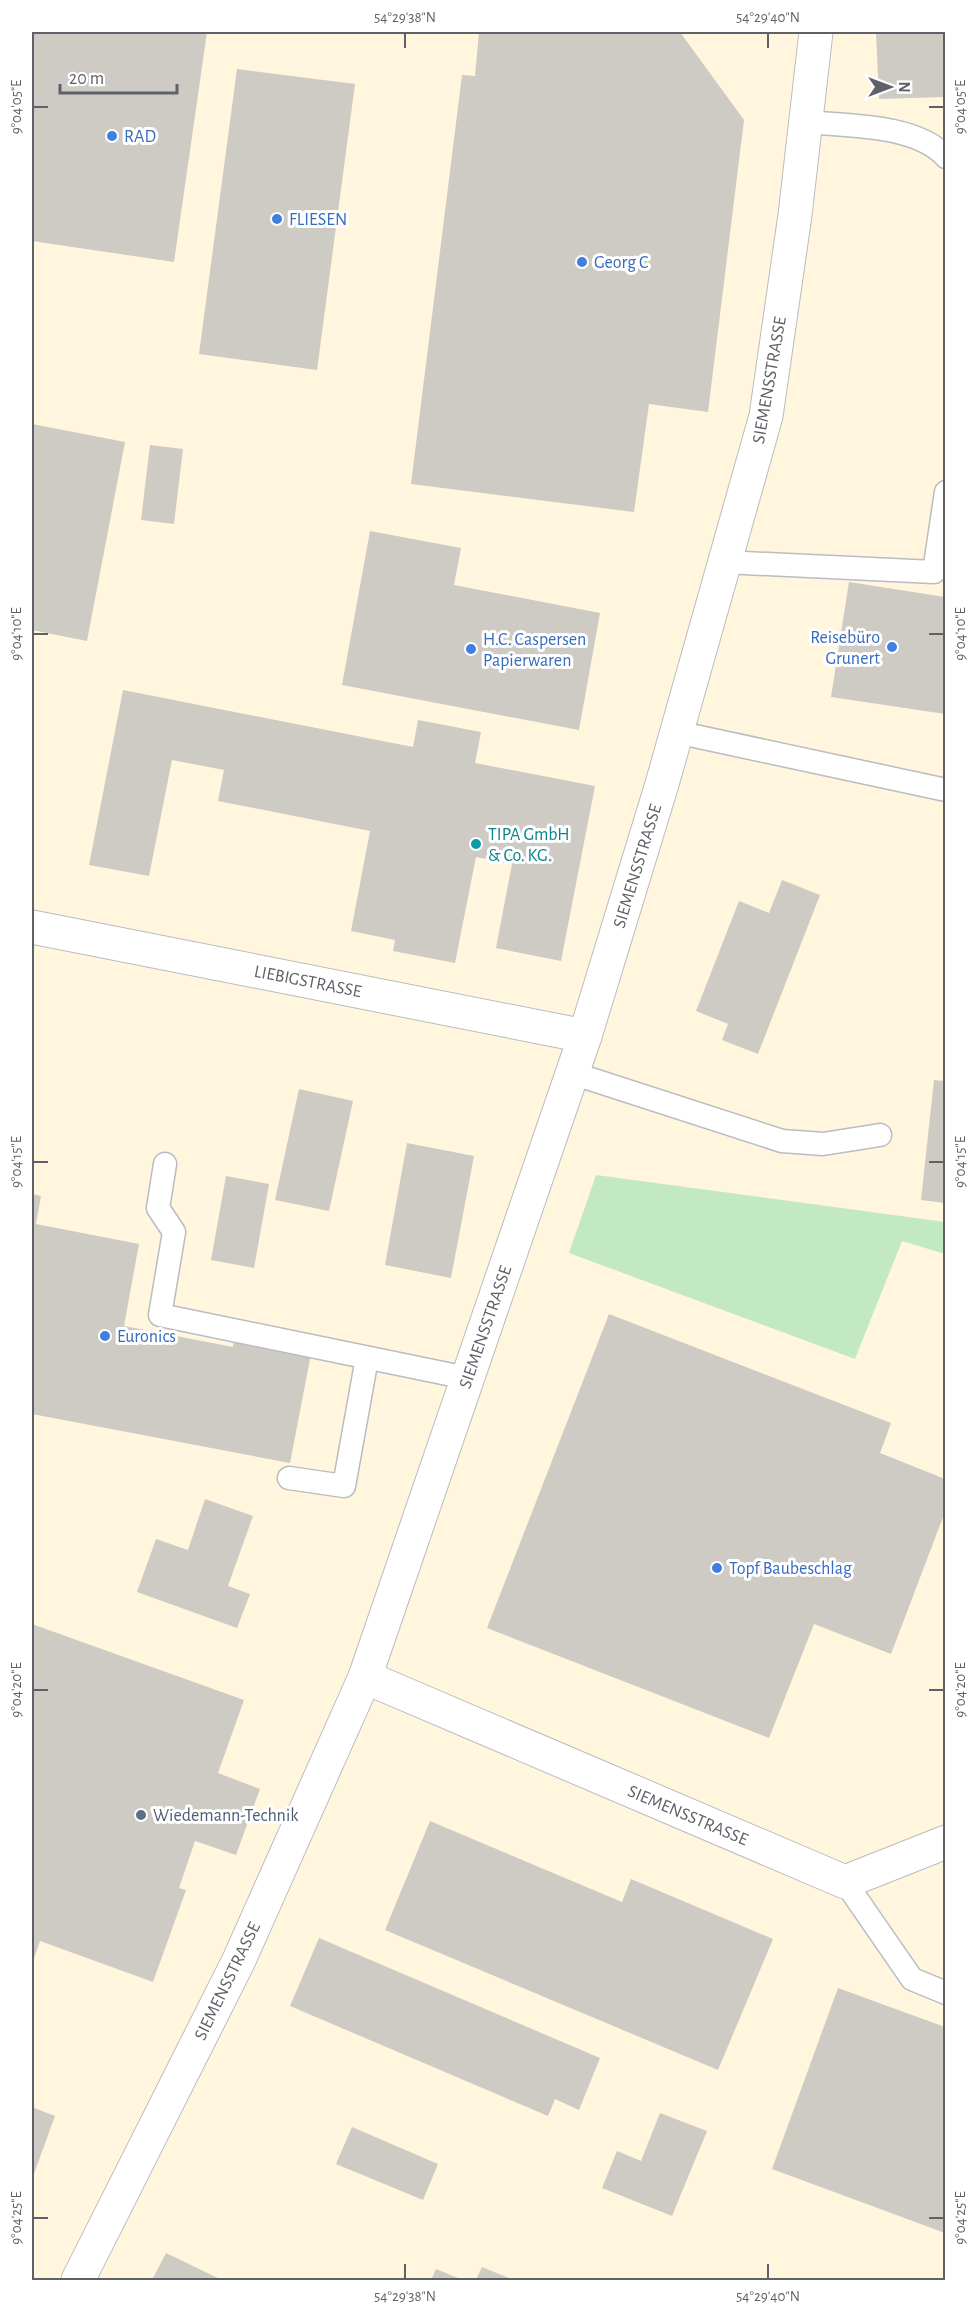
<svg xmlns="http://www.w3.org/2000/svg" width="977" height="2312" viewBox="0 0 977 2312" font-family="'Alegreya Sans',sans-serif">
	<rect width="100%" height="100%" fill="#f1eee7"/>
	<!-- commercial -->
	<rect fill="#fff6dd" x="32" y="32" width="913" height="2248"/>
	<!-- green -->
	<path fill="#c3e9c2" d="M 596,1175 L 945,1222 L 945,1254 L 902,1241 L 855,1359 L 569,1253 Z"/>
	<!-- building -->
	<g fill="#cecbc5">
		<path d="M 32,32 L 207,32 L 174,262 L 32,241 Z"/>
		<path d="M 479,32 L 680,32 L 744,120 L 708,412 L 649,404 L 634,512 L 411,484 L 462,75 L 475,76 Z"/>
		<path d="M 876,32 L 945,32 L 945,97 L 879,99 Z"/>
		<path d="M 237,69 L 355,84 L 317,370 L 199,354 Z"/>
		<path d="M 32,424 L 125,442 L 87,641 L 32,630 Z"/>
		<path d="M 150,445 L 183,449 L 174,524 L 141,520 Z"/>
		<path d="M 370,531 L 461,548 L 454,585 L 600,613 L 579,730 L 342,685 Z"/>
		<path d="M 849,582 L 945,597 L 945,714 L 831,697 Z"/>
		<path d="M 123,690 L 413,747 L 418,720 L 481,732 L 475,763 L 595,786 L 561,961 L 496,948 L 512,864 L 476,857 L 455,963 L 393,951 L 395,940 L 351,931 L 370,831 L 218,801 L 224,770 L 172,760 L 149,876 L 89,865 Z"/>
		<path d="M 782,880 L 820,895 L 758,1054 L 722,1040 L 728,1024 L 696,1011 L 739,901 L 769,913 Z"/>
		<path d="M 934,1080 L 945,1081 L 945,1203 L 921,1200 Z"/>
		<path d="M 299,1089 L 353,1101 L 329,1211 L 275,1200 Z"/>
		<path d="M 407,1143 L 474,1156 L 451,1278 L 385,1265 Z"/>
		<path d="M 226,1176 L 269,1184 L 254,1268 L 211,1260 Z"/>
		<path d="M 32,1194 L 41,1196 L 36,1224 L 139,1244 L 124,1326 L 233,1347 L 236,1322 L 314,1338 L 290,1463 L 32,1414 Z"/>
		<path d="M 609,1314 L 891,1423 L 880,1453 L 945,1479 L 945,1512 L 891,1654 L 814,1624 L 769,1738 L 487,1628 Z"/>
		<path d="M 205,1499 L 253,1516 L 228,1586 L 250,1594 L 237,1628 L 137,1592 L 156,1539 L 188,1550 Z"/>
		<path d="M 32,1624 L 244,1700 L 218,1773 L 260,1789 L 236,1855 L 195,1841 L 179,1888 L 186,1890 L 153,1982 L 40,1941 L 32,1964 Z"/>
		<path d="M 430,1821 L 622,1902 L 631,1879 L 773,1939 L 718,2070 L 385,1930 Z"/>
		<path d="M 319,1938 L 600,2058 L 579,2110 L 555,2099 L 548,2116 L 290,2006 Z"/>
		<path d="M 838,1988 L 945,2027 L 945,2233 L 772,2169 Z"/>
		<path d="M 32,2107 L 55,2116 L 32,2179 Z"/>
		<path d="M 660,2113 L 707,2131 L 672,2216 L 602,2188 L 617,2151 L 641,2161 Z"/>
		<path d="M 352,2127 L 438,2164 L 423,2200 L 336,2164 Z"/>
		<path d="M 166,2253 L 222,2280 L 152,2280 Z"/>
		<path d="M 482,2267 L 514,2280 L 476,2280 Z"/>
		<path d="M 436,2269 L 463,2280 L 431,2280 Z"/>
	</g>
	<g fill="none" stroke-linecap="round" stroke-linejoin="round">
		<defs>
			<g id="service">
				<path d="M 806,122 C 847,126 916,124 946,157"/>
				<path d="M 724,562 L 934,572 L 946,492"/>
				<path d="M 676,732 L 946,790"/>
				<path d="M 572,1073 L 782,1141 L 823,1144 L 880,1135"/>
				<path d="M 165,1164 L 158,1208 L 174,1232 L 160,1315 L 467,1378"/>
				<path d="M 289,1478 L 344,1486 L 367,1358"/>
				<path d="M 845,1882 L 912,1979 L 946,1993"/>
			</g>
			<g id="minor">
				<path d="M 32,927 L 585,1036"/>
				<path d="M 365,1677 L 845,1882 L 946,1842"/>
			</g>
			<path id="tertiary" d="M 78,2280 L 239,1960 L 365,1677 L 585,1036 L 662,784 L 766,416 L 795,215 L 816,32"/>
		</defs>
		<!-- service casing -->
		<use href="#service" stroke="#b9bcc1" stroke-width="25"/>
		<!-- minor casing -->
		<use href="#minor" stroke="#b9bcc1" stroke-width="35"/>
		<!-- tertiary casing -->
		<use href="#tertiary" stroke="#b9bcc1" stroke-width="35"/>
		<!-- service -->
		<use href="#service" stroke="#fff" stroke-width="22"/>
		<!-- minor -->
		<use href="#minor" stroke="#fff" stroke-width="33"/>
		<!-- tertiary -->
		<use href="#tertiary" stroke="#fff" stroke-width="33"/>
	</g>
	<!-- ticks -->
	<path fill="none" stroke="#5e6268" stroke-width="2" d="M 405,33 L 405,48M 768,33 L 768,48M 33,107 L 48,107M 929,107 L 944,107M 33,634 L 48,634M 929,634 L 944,634M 33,1162 L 48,1162M 929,1162 L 944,1162M 33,1690 L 48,1690M 929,1690 L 944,1690M 33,2218 L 48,2218M 929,2218 L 944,2218M 405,2264 L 405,2279M 768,2264 L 768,2279"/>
	<!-- markers -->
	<g fill="#3f7fe0" stroke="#fff" stroke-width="2">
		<circle cx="112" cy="136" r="6"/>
		<circle cx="277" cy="219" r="6"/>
		<circle cx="582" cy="262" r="6"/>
		<circle cx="892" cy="647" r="6"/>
		<circle cx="471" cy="649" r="6"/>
		<circle cx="105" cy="1336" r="6"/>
		<circle cx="717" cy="1568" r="6"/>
	</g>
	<circle fill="#0f9aa8" stroke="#fff" stroke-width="2" cx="476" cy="844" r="6"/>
	<circle fill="#5c6f8a" stroke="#fff" stroke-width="2" cx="141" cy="1815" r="6"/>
	<g text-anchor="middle" stroke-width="6" stroke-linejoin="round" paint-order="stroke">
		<!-- shop labels -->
		<g font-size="18" fill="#366cbe" stroke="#fff" text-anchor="start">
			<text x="124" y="142">RAD</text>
			<text x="289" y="225">FLIESEN</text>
			<text x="594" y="268">Georg C</text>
			<text x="880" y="643" text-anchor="end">Reisebüro<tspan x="880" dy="21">Grunert</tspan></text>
			<text x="483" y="645">H.C. Caspersen<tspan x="483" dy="21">Papierwaren</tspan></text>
			<text x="117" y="1342">Euronics</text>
			<text x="729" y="1574">Topf Baubeschlag</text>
		</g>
		<!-- street labels -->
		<g font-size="18" fill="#5e6268" stroke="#fff">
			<text transform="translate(769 380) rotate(-80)" y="6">SIEMENSSTRASSE</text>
			<text transform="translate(637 866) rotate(-73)" y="6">SIEMENSSTRASSE</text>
			<text transform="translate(308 981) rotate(11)" y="6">LIEBIGSTRASSE</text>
			<text transform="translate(485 1327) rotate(-71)" y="6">SIEMENSSTRASSE</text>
			<text transform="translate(688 1815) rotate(23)" y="6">SIEMENSSTRASSE</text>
			<text transform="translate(227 1981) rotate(-64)" y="6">SIEMENSSTRASSE</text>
		</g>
		<!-- culture labels -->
		<g font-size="18" fill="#0d838f" stroke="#fff" text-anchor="start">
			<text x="488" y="840">TIPA GmbH<tspan x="488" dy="21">&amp; Co. KG.</tspan></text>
		</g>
		<!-- service labels -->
		<g font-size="18" fill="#4e5e75" stroke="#fff" text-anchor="start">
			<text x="153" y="1821">Wiedemann-Technik</text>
		</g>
	</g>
	<!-- border -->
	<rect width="977" height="2312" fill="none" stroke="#ffffff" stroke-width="66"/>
	<!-- north arrow -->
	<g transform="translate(890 87) rotate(90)" stroke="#ffffff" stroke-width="4.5" paint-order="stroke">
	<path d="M0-4.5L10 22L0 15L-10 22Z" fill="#5e6268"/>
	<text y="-9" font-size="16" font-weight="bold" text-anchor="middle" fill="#5e6268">N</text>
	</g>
	<!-- scale -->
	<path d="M60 84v9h117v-9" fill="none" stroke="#5e6268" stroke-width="3"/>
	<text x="69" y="84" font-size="18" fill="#5e6268" stroke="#ffffff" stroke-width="4.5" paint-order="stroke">20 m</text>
	<rect x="33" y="33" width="911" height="2246" fill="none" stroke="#5e6268" stroke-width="2"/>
	<g font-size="15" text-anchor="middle" fill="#5e6268">
		<text x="405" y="22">54°29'38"N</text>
		<text x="768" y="22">54°29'40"N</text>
		<text transform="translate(960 107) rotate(-90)" y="5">9°04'05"E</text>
		<text transform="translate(16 107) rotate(-90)" y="5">9°04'05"E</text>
		<text transform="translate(16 634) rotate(-90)" y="5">9°04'10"E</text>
		<text transform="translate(960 634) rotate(-90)" y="5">9°04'10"E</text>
		<text transform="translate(960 1162) rotate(-90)" y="5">9°04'15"E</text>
		<text transform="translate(16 1162) rotate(-90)" y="5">9°04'15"E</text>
		<text transform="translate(16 1690) rotate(-90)" y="5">9°04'20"E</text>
		<text transform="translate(960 1690) rotate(-90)" y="5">9°04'20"E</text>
		<text transform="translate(960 2218) rotate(-90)" y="5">9°04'25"E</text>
		<text transform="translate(16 2218) rotate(-90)" y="5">9°04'25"E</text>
		<text x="405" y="2301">54°29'38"N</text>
		<text x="768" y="2301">54°29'40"N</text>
	</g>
</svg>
